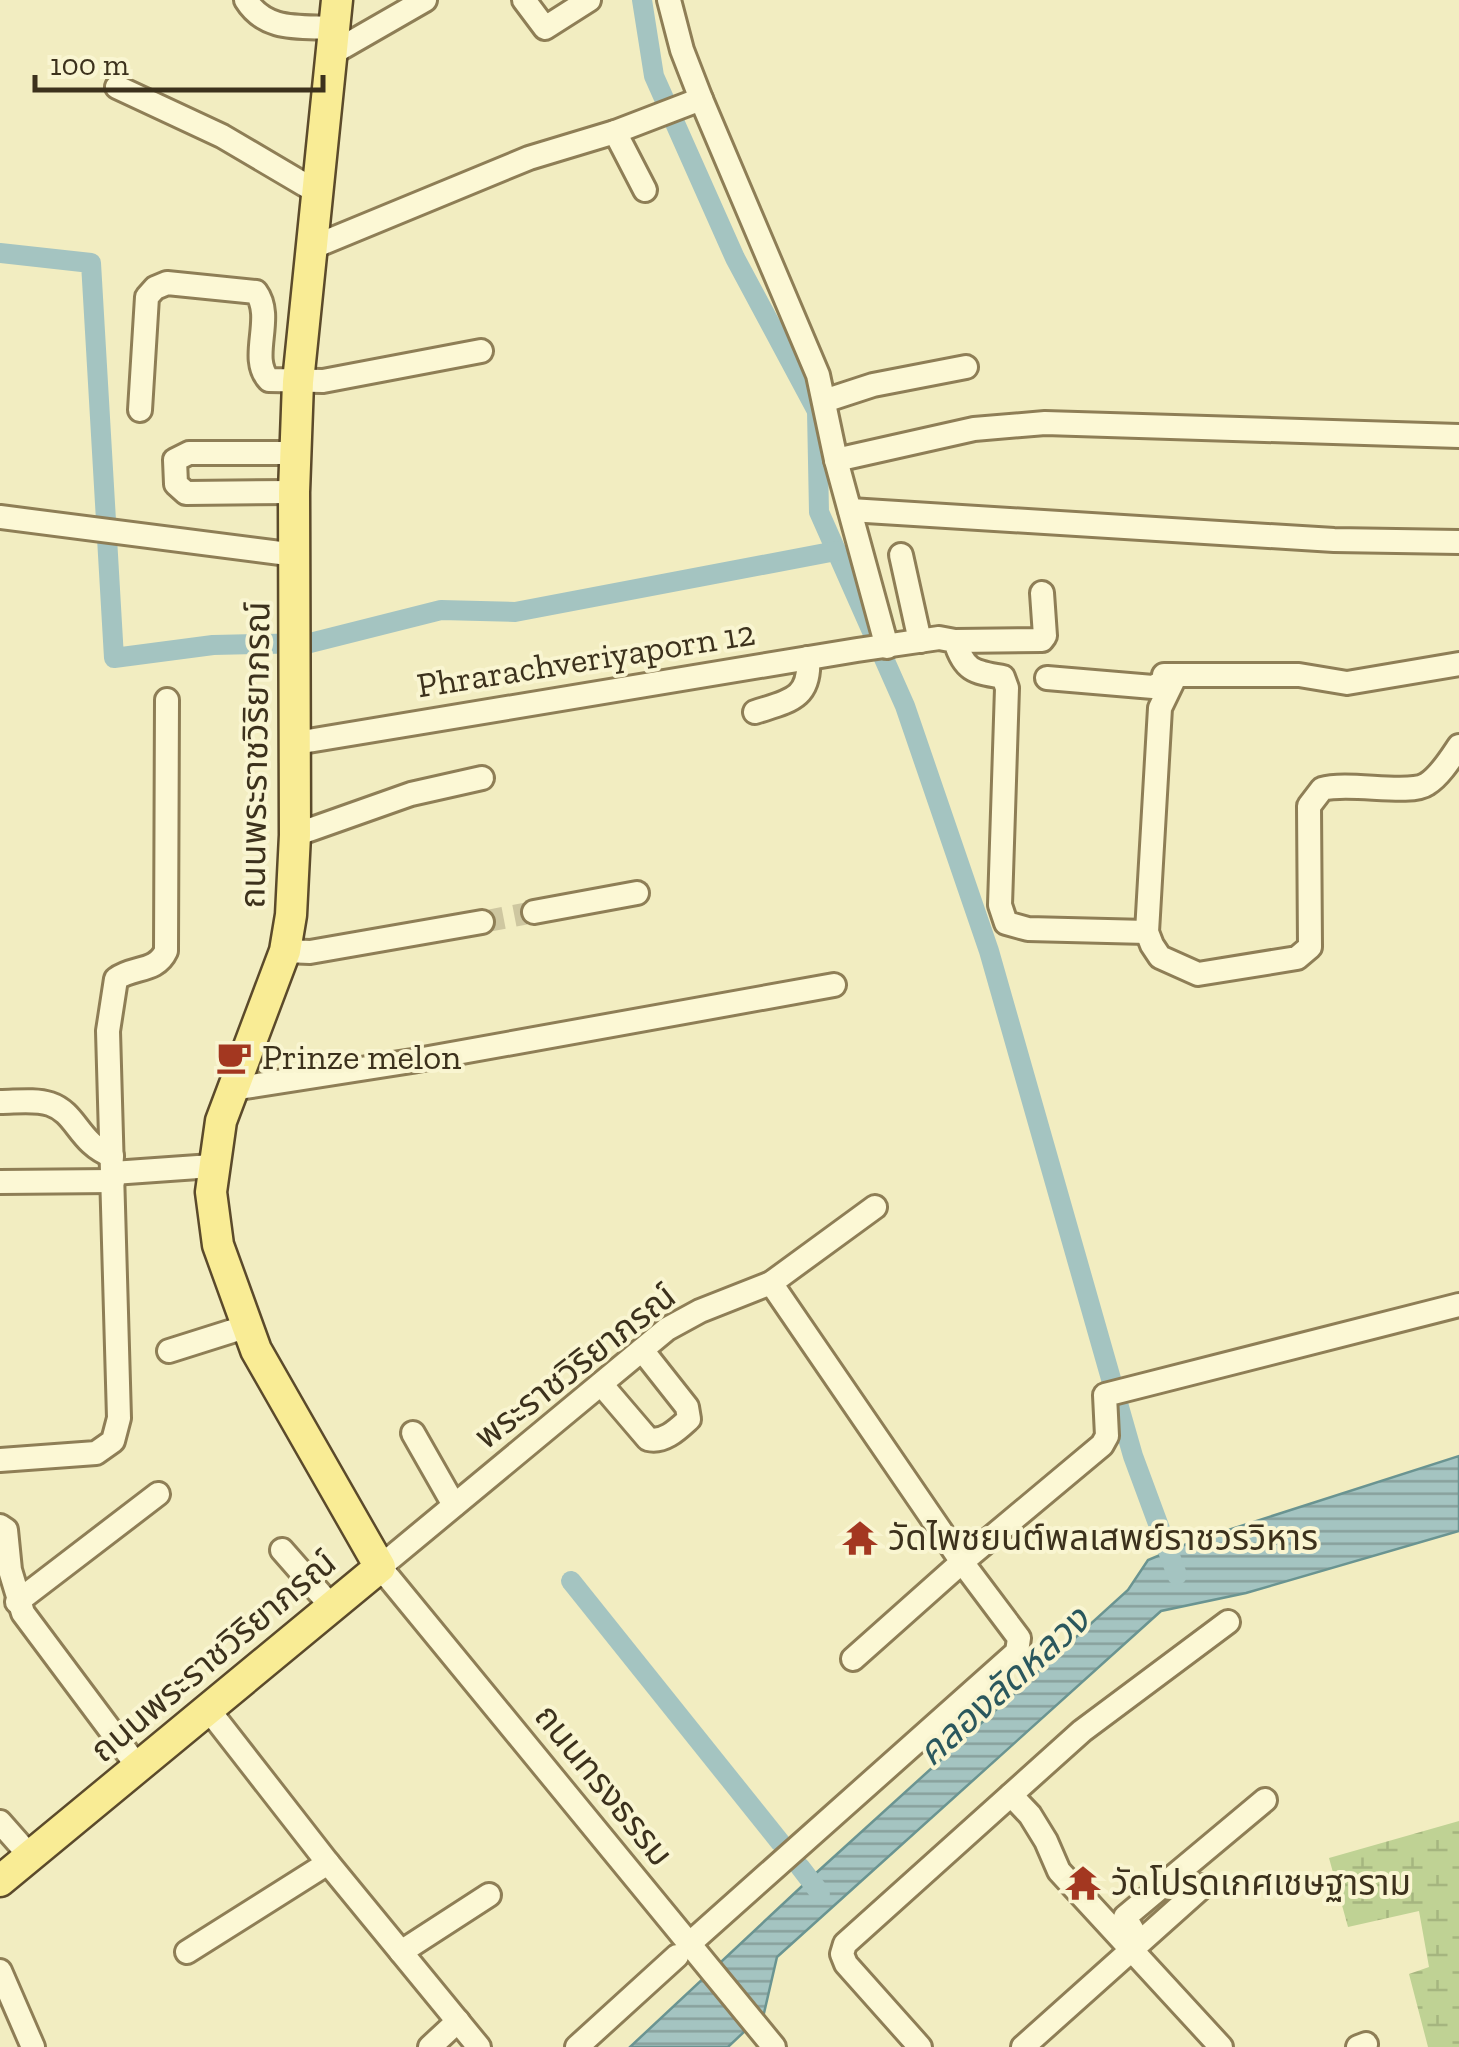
<svg xmlns="http://www.w3.org/2000/svg" width="1459" height="2047" viewBox="0 0 1459 2047" font-family="'Zilla Slab','Noto Sans Thai',serif">
	<defs>
		<pattern id="wetland-marsh" width="20" height="14" patternUnits="userSpaceOnUse" patternTransform="scale(2.5)"><rect width="20" height="14" fill="#bfd294"/><path d="M1 5h8M5 5V1M11 12h8M15 12V8" fill="none" stroke="#a5b57f"/></pattern>
		<pattern id="water-rules" width="6" height="5" patternUnits="userSpaceOnUse" patternTransform="scale(2.5)"><rect width="6" height="5" fill="#a4c4c1"/><path d="M0 2.5h6" fill="none" stroke="#87a09c"/></pattern>
	</defs>
	<rect width="100%" height="100%" fill="#f2edc1"/>
	<!-- wetland -->
	<path fill="url(#wetland-marsh)" d="M 1459,1821 L 1459,2047 L 1428,2047 L 1409,1974 L 1429,1967 L 1419,1911 L 1348,1927 L 1329,1858 Z"/>
	<!-- water -->
	<path fill="url(#water-rules)" stroke="#6a9491" stroke-width="2.5" d="M 1459,1456 L 1459,1531 L 1246,1593 L 1161,1611 L 777,1957 L 764,2013 L 728,2047 L 630,2047 L 815,1874 L 1128,1590 L 1148,1560 L 1194,1541 Z"/>
	<g fill="none" stroke-linecap="round" stroke-linejoin="round">
		<!-- canal -->
		<g stroke="#a4c4c1" stroke-width="20">
			<path d="M 642,0 L 654,76 L 735,258 L 817,411 L 819,512 L 905,706 L 989,951 L 1133,1456 L 1177,1575"/>
			<path d="M 0,253 L 91,263 L 114,658 L 213,645 L 310,643 L 441,610 L 515,612 L 836,551"/>
			<path d="M 571,1581 L 780,1842"/>
			<path d="M 800,1867 L 820,1893"/>
		</g>
		<!-- minor-tunnel -->
		<path stroke="#cec7a0" stroke-width="22" stroke-dasharray="22 11" stroke-linecap="butt" d="M 482,922 L 534,912"/>
		<defs>
			<g id="minor">
				<path d="M 246,0 C 266,32 300,26 334,28"/>
				<path d="M 524,0 L 545,28 L 589,0"/>
				<path d="M 669,0 L 682,50 L 701,99 L 818,375 L 836,460 L 887,647"/>
				<path d="M 331,54 L 425,0"/>
				<path d="M 117,87 L 222,136 L 317,192"/>
				<path d="M 615,132 L 645,190"/>
				<path d="M 311,248 L 529,158 L 615,132 L 701,99"/>
				<path d="M 824,401 L 873,385 L 966,367"/>
				<path d="M 140,410 L 147,297 L 155,288 L 167,283 L 256,292 C 275,318 248,358 269,380 L 323,381 L 481,351"/>
				<path d="M 836,460 L 974,429 L 1045,423 L 1459,436"/>
				<path d="M 294,492 L 186,493 L 176,484 L 175,460 L 189,453 L 295,453"/>
				<path d="M 850,510 L 1334,540 L 1459,542"/>
				<path d="M 0,517 L 296,555"/>
				<path d="M 901,555 L 920,641"/>
				<path d="M 955,641 L 1042,640 L 1045,636 L 1042,593"/>
				<path d="M 1164,675 L 1299,675 L 1347,683 L 1459,664"/>
				<path d="M 1047,678 L 1153,687 L 1176,675 L 1160,708 L 1147,932 L 1152,945 L 1160,957 L 1198,974 L 1297,958 L 1310,947 L 1309,806 L 1322,789 C 1348,781 1410,796 1427,784 C 1440,776 1451,758 1459,746"/>
				<path d="M 755,712 C 789,701 811,699 808,658"/>
				<path d="M 296,743 L 857,650 L 939,638 L 955,641 C 964,671 974,672 1003,677 L 1007,688 L 1000,905 L 1006,923 L 1028,929 L 1147,932"/>
				<path d="M 295,835 L 411,794 L 482,778"/>
				<path d="M 534,912 L 637,893"/>
				<path d="M 285,951 L 310,952 L 482,922"/>
				<path d="M 232,1089 L 412,1061 L 834,985"/>
				<path d="M 0,1102 C 16,1102 35,1099 50,1104 C 77,1113 78,1143 112,1156"/>
				<path d="M 113,1173 L 212,1166"/>
				<path d="M 0,1182 L 113,1181"/>
				<path d="M 771,1283 L 962,1562 L 853,1659"/>
				<path d="M 169,1351 L 245,1327"/>
				<path d="M 601,1384 L 648,1439 C 664,1443 678,1429 689,1419 L 687,1407 L 642,1350"/>
				<path d="M 413,1433 L 454,1505"/>
				<path d="M 0,1460 L 96,1453 L 113,1441 L 119,1418 L 108,1031 L 116,979 C 133,966 156,973 166,951 L 167,700"/>
				<path d="M 0,1526 L 6,1530 L 10,1570 L 23,1613 L 138,1767"/>
				<path d="M 282,1550 L 332,1607"/>
				<path d="M 17,1602 L 158,1494"/>
				<path d="M 208,1709 L 328,1863 L 479,2047"/>
				<path d="M 1011,1795 L 1030,1815 L 1046,1841 L 1059,1871 L 1221,2047"/>
				<path d="M 0,1822 L 30,1856"/>
				<path d="M 697,1937 L 1017,1652 L 1019,1638 L 962,1562 L 1102,1445 L 1107,1436 L 1105,1395 L 1459,1305"/>
				<path d="M 1139,1941 L 1125,1917 L 1265,1800"/>
				<path d="M 187,1952 L 328,1863"/>
				<path d="M 401,1952 L 489,1895"/>
				<path d="M 0,1971 L 33,2047"/>
				<path d="M 430,2047 L 458,2021"/>
				<path d="M 577,2047 L 677,1956"/>
				<path d="M 774,2047 L 380,1567 L 667,1329 L 700,1311 L 771,1283 L 875,1207"/>
				<path d="M 920,2047 L 846,1964 L 842,1954 L 845,1944 L 1082,1731 L 1228,1622"/>
				<path d="M 1023,2047 L 1203,1886"/>
				<path d="M 1358,2047 L 1366,2044"/>
			</g>
			<path id="major" d="M 0,1881 L 380,1567 L 256,1350 L 218,1245 L 211,1192 L 221,1121 L 285,951 L 291,915 L 295,835 L 294,492 L 298,382 L 337,0"/>
		</defs>
		<!-- minor casing -->
		<use href="#minor" stroke="#8e7e56" stroke-width="28"/>
		<!-- major casing -->
		<use href="#major" stroke="#5b4a2b" stroke-width="35"/>
		<!-- minor -->
		<use href="#minor" stroke="#fcf8d5" stroke-width="22"/>
		<!-- major -->
		<use href="#major" stroke="#f9ec95" stroke-width="30"/>
	</g>
	<!-- icons -->
	<defs>
		<symbol id="cafe-bare" viewBox="-9 -9 18 18"><path d="M-5.5-4.5H6V0H3Q3 3.5 0 3.5H-2.5Q-5.5 3.5-5.5 0ZM3-3.2v2h1.7v-2ZM-6 4.5H4V6H-6Z" fill="#a33720" stroke="#f9f5d1" stroke-width="2.5" paint-order="stroke"/></symbol>
		<symbol id="temple-bare" viewBox="-9 -9 18 18"><path d="M0-6L5-2H3V0L6.5 2.5H4V6H1.5V3h-3V6H-4V2.5H-6.5L-3 0V-2H-5Z" fill="#a33720" stroke="#f9f5d1" stroke-width="2.5" paint-order="stroke"/></symbol>
	</defs>
	<g fill-rule="evenodd">
		<use href="#cafe-bare" x="209" y="1032" width="50" height="50"/>
		<use href="#temple-bare" x="835" y="1513" width="50" height="50"/>
		<use href="#temple-bare" x="1058" y="1858" width="50" height="50"/>
	</g>
	<g text-anchor="middle" stroke-width="8" stroke-linejoin="round" paint-order="stroke">
		<!-- street labels -->
		<g font-size="35" fill="#3c311c" stroke="#f9f5d1">
			<text transform="translate(586 659) rotate(-9)" y="12">Phrarachveriyaporn 12</text>
			<text transform="translate(255 755) rotate(-89)" y="12">ถนนพระราชวิริยาภรณ์</text>
			<text transform="translate(575 1366) rotate(-38)" y="12">พระราชวิริยาภรณ์</text>
			<text transform="translate(213 1656) rotate(-40)" y="12">ถนนพระราชวิริยาภรณ์</text>
			<text transform="translate(604 1785) rotate(51)" y="12">ถนนทรงธรรม</text>
		</g>
		<!-- poi labels -->
		<g font-size="35" fill="#3c311c" stroke="#f9f5d1" text-anchor="start">
			<text x="262" y="1069">Prinze melon</text>
			<text x="888" y="1550">วัดไพชยนต์พลเสพย์ราชวรวิหาร</text>
			<text x="1111" y="1895">วัดโปรดเกศเชษฐาราม</text>
		</g>
		<!-- water labels -->
		<g font-size="38" font-style="italic" fill="#2a575d" stroke="#f9f5d1">
			<text transform="translate(1003 1686) rotate(-42)" y="13">คลองลัดหลวง</text>
		</g>
	</g>
	<!-- scale -->
	<path d="M35 75v15h288v-15" fill="none" stroke="#3c311c" stroke-width="5"/>
	<text x="50" y="75" font-size="30" fill="#3c311c" stroke="#f9f5d1" stroke-width="8" paint-order="stroke">100 m</text>
</svg>
